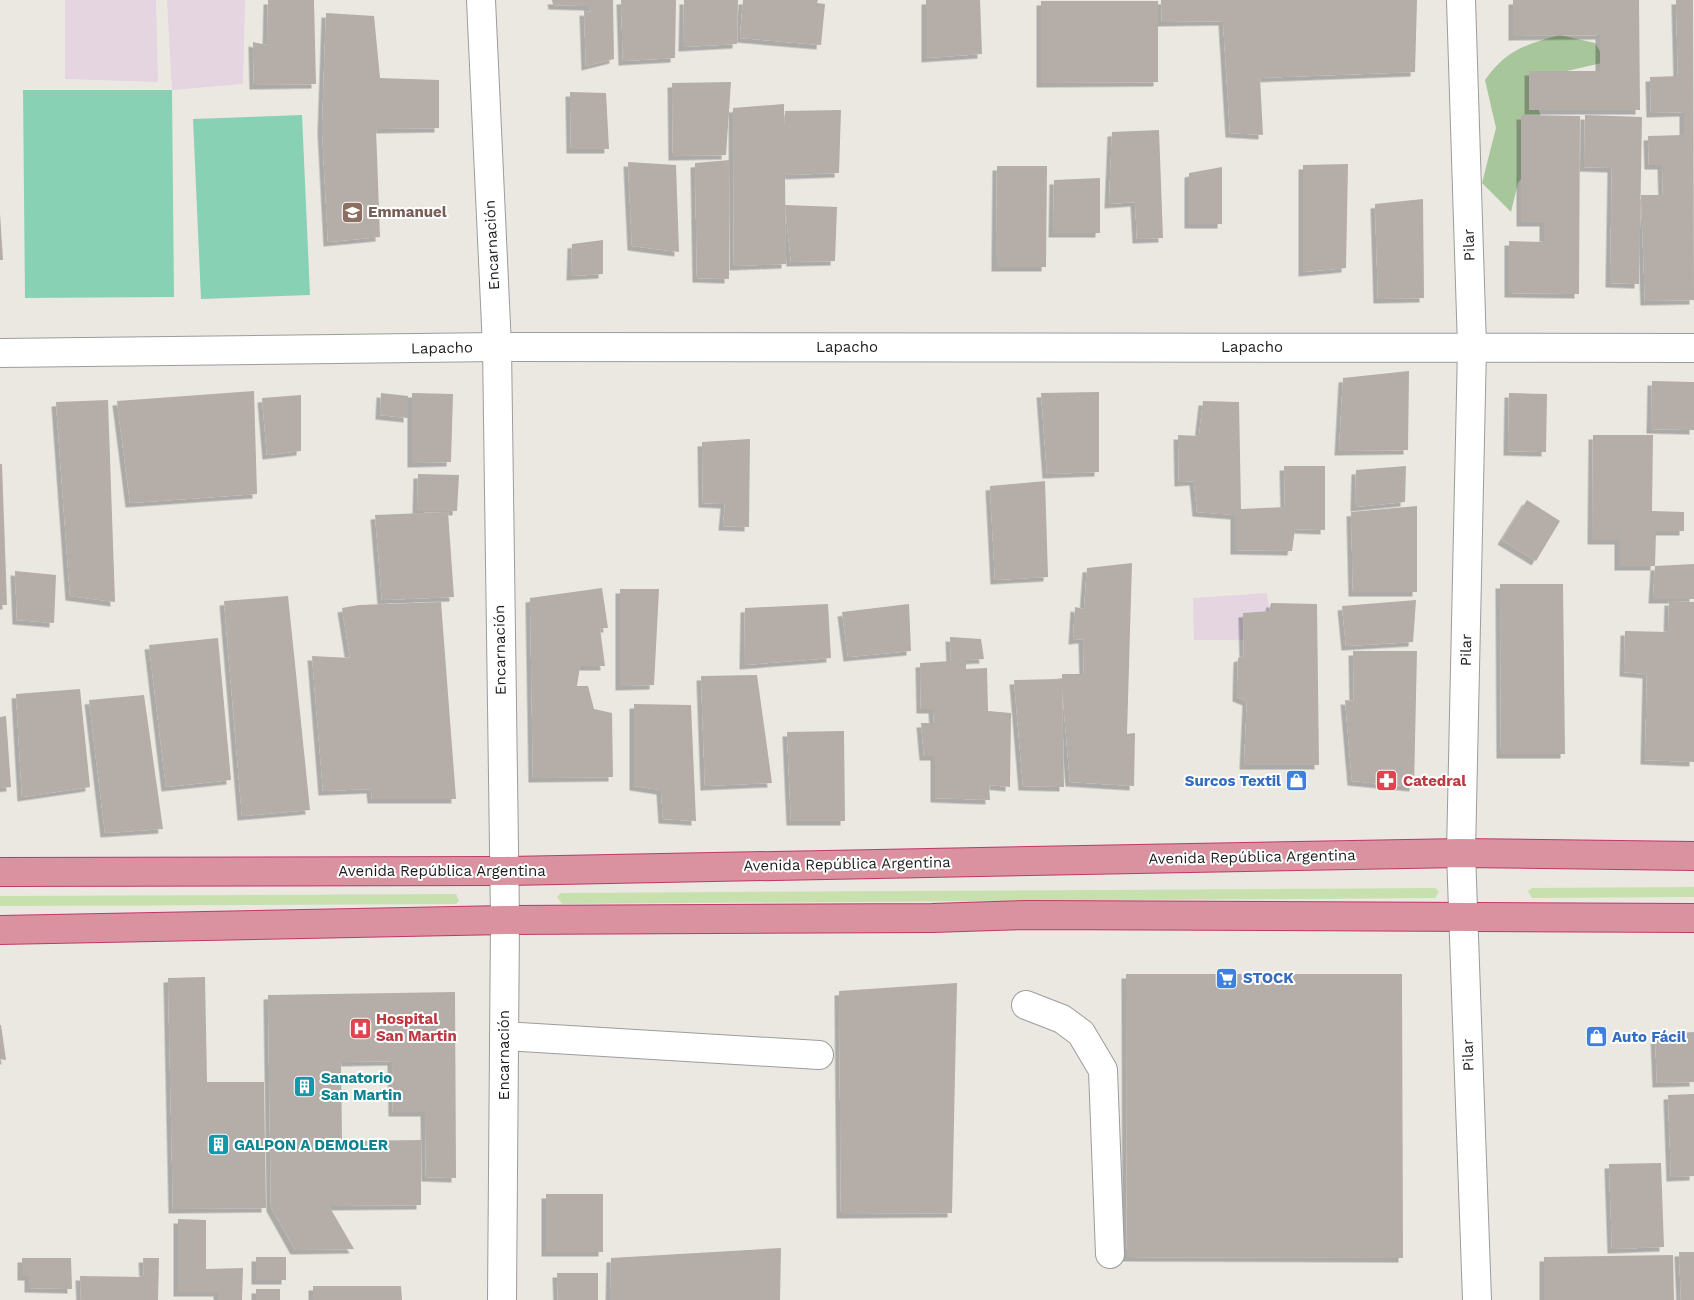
<svg xmlns="http://www.w3.org/2000/svg" width="1694" height="1300" viewBox="0 0 1694 1300" font-family="'Work Sans',sans-serif">
	<defs>
		<filter id="shadow"><feDropShadow dx="-4.5" dy="4.5" stdDeviation="0" flood-color="#0004"/></filter>
	</defs>
	<rect width="100%" height="100%" fill="#ebe8e2"/>
	<!-- industrial -->
	<g fill="#e4d5e1">
		<path d="M 65,0 L 156,0 L 158,82 L 65,79 Z"/>
		<path d="M 167,0 L 245,0 L 243,84 L 172,90 Z"/>
		<path d="M 1267,593 L 1269,611 L 1243,613 L 1244,640 L 1194,640 L 1193,598 Z"/>
	</g>
	<!-- grass -->
	<g fill="#c7e0ad">
		<path d="M 1694,887 L 1694,897 L 1532,898 L 1528,891 L 1532,888 Z"/>
		<path d="M 1435,888 L 1439,892 L 1435,898 L 562,904 L 557,897 L 561,893 Z"/>
		<path d="M 456,894 L 459,901 L 456,904 L 0,906 L 0,896 Z"/>
	</g>
	<!-- forest -->
	<path fill="#a8c69c" d="M 1559,35 L 1595,43 L 1606,62 L 1558,73 L 1535,97 L 1548,141 L 1518,183 L 1511,212 L 1482,183 L 1496,128 L 1485,80 C 1506,50 1525,45 1559,35 Z"/>
	<!-- pitch -->
	<g fill="#89d1b5">
		<path d="M 23,90 L 172,90 L 174,297 L 25,298 Z"/>
		<path d="M 302,115 L 310,295 L 201,299 L 193,119 Z"/>
	</g>
	<!-- building -->
	<g fill="#b4ada8" filter="url(#shadow)">
		<path d="M 268,0 L 314,0 L 316,84 L 254,85 L 253,42 L 267,45 Z"/>
		<path d="M 552,0 L 613,0 L 614,59 L 586,66 L 584,11 L 591,12 L 589,6 L 553,5 Z"/>
		<path d="M 621,0 L 676,0 L 675,58 L 623,61 Z"/>
		<path d="M 684,0 L 738,0 L 737,44 L 683,47 Z"/>
		<path d="M 743,0 L 818,0 L 817,3 L 825,4 L 821,45 L 740,38 Z"/>
		<path d="M 926,0 L 980,0 L 982,54 L 926,58 Z"/>
		<path d="M 1161,0 L 1417,0 L 1415,72 L 1260,78 L 1263,135 L 1230,133 L 1223,21 L 1162,22 Z"/>
		<path d="M 1513,0 L 1639,0 L 1640,110 L 1529,110 L 1529,71 L 1600,71 L 1600,35 L 1513,36 Z"/>
		<path d="M 1676,0 L 1693,0 L 1694,300 L 1645,301 L 1641,195 L 1663,195 L 1662,165 L 1649,165 L 1648,136 L 1684,135 L 1684,112 L 1651,113 L 1650,77 L 1678,76 Z"/>
		<path d="M 1041,1 L 1158,1 L 1158,82 L 1041,83 Z"/>
		<path d="M 326,13 L 374,16 L 380,78 L 439,80 L 439,128 L 376,129 L 380,237 L 328,242 L 322,129 Z"/>
		<path d="M 731,82 L 726,155 L 673,156 L 672,83 Z"/>
		<path d="M 570,92 L 606,93 L 609,149 L 571,149 Z"/>
		<path d="M 784,104 L 784,128 L 785,111 L 841,110 L 839,173 L 785,175 L 786,264 L 734,266 L 733,108 Z"/>
		<path d="M 1521,115 L 1580,116 L 1579,294 L 1509,293 L 1509,241 L 1544,242 L 1544,222 L 1521,222 Z"/>
		<path d="M 1585,115 L 1642,117 L 1639,284 L 1610,283 L 1612,168 L 1584,167 Z"/>
		<path d="M 1159,130 L 1163,238 L 1137,239 L 1135,202 L 1109,204 L 1112,132 Z"/>
		<path d="M 730,160 L 729,279 L 697,278 L 695,163 Z"/>
		<path d="M 628,162 L 676,165 L 679,252 L 632,246 Z"/>
		<path d="M 1348,164 L 1346,268 L 1303,272 L 1303,165 Z"/>
		<path d="M 997,166 L 1047,166 L 1046,267 L 996,267 Z"/>
		<path d="M 1222,167 L 1222,224 L 1189,224 L 1189,173 Z"/>
		<path d="M 1100,178 L 1100,233 L 1053,233 L 1054,180 Z"/>
		<path d="M 1423,199 L 1424,298 L 1378,299 L 1375,204 Z"/>
		<path d="M 785,205 L 837,207 L 835,261 L 791,262 Z"/>
		<path d="M 0,213 L 3,260 L 0,260 Z"/>
		<path d="M 603,240 L 603,274 L 571,276 L 572,244 Z"/>
		<path d="M 1409,371 L 1408,450 L 1339,451 L 1343,378 Z"/>
		<path d="M 1652,381 L 1694,382 L 1694,430 L 1651,429 Z"/>
		<path d="M 254,391 L 257,494 L 130,503 L 117,401 Z"/>
		<path d="M 1099,392 L 1099,472 L 1047,474 L 1041,393 Z"/>
		<path d="M 381,393 L 408,396 L 408,418 L 380,415 Z"/>
		<path d="M 412,393 L 453,394 L 451,462 L 412,463 Z"/>
		<path d="M 1509,393 L 1547,394 L 1546,452 L 1508,451 Z"/>
		<path d="M 301,395 L 301,451 L 267,455 L 262,398 Z"/>
		<path d="M 108,400 L 115,602 L 70,596 L 56,402 Z"/>
		<path d="M 1203,401 L 1239,402 L 1241,509 L 1285,507 L 1284,466 L 1325,466 L 1325,530 L 1295,529 L 1292,551 L 1235,550 L 1235,515 L 1197,512 L 1194,481 L 1179,482 L 1178,435 L 1199,436 Z"/>
		<path d="M 1593,435 L 1653,435 L 1652,511 L 1684,512 L 1684,531 L 1656,531 L 1655,566 L 1694,564 L 1694,599 L 1653,599 L 1655,566 L 1619,566 L 1619,540 L 1592,540 Z"/>
		<path d="M 750,439 L 749,527 L 723,526 L 725,504 L 703,503 L 702,442 Z"/>
		<path d="M 0,464 L 2,464 L 7,605 L 0,605 Z"/>
		<path d="M 1406,466 L 1405,502 L 1355,507 L 1356,470 Z"/>
		<path d="M 418,474 L 459,475 L 457,511 L 417,511 Z"/>
		<path d="M 1045,481 L 1048,577 L 995,580 L 990,486 Z"/>
		<path d="M 1527,500 L 1560,521 L 1536,561 L 1502,540 Z"/>
		<path d="M 1417,506 L 1417,592 L 1353,592 L 1351,512 Z"/>
		<path d="M 448,512 L 454,597 L 382,600 L 375,515 Z"/>
		<path d="M 1132,563 L 1127,734 L 1135,733 L 1134,786 L 1070,782 L 1062,687 L 1064,787 L 1023,786 L 1014,680 L 1062,679 L 1062,674 L 1084,674 L 1083,639 L 1073,640 L 1075,607 L 1084,609 L 1087,568 Z"/>
		<path d="M 15,571 L 56,575 L 54,623 L 17,620 Z"/>
		<path d="M 1500,584 L 1563,584 L 1565,754 L 1501,754 Z"/>
		<path d="M 602,588 L 608,628 L 600,628 L 605,666 L 580,666 L 577,686 L 588,686 L 594,709 L 612,713 L 613,777 L 533,778 L 530,598 Z"/>
		<path d="M 620,589 L 659,589 L 654,685 L 620,686 Z"/>
		<path d="M 288,596 L 310,810 L 242,816 L 224,601 Z"/>
		<path d="M 1416,600 L 1413,642 L 1346,646 L 1342,606 Z"/>
		<path d="M 1669,601 L 1694,602 L 1694,762 L 1645,760 L 1647,674 L 1624,672 L 1625,631 L 1668,632 Z"/>
		<path d="M 441,602 L 456,799 L 372,799 L 371,789 L 323,791 L 312,656 L 350,658 L 342,608 L 359,605 Z"/>
		<path d="M 1271,603 L 1317,604 L 1319,765 L 1244,765 L 1247,701 L 1237,697 L 1238,658 L 1244,656 L 1243,613 L 1269,611 Z"/>
		<path d="M 828,604 L 831,658 L 744,665 L 745,608 Z"/>
		<path d="M 909,604 L 911,651 L 848,657 L 842,612 Z"/>
		<path d="M 950,637 L 981,639 L 984,659 L 966,660 L 966,669 L 987,668 L 988,711 L 1011,713 L 1010,787 L 989,785 L 990,800 L 935,798 L 935,756 L 924,756 L 921,723 L 934,723 L 933,709 L 921,709 L 920,663 L 951,661 Z"/>
		<path d="M 218,638 L 231,780 L 166,787 L 149,645 Z"/>
		<path d="M 1353,651 L 1417,651 L 1414,787 L 1352,781 L 1345,700 L 1354,701 Z"/>
		<path d="M 757,675 L 772,783 L 705,786 L 701,676 Z"/>
		<path d="M 80,689 L 90,787 L 22,797 L 16,694 Z"/>
		<path d="M 144,695 L 163,829 L 105,833 L 89,700 Z"/>
		<path d="M 634,704 L 691,705 L 696,821 L 663,819 L 661,790 L 634,786 Z"/>
		<path d="M 6,716 L 11,787 L 0,788 L 0,717 Z"/>
		<path d="M 844,731 L 845,821 L 791,821 L 787,732 Z"/>
		<path d="M 1126,974 L 1402,974 L 1403,1258 L 1127,1257 Z"/>
		<path d="M 205,977 L 207,1082 L 264,1082 L 266,1208 L 173,1209 L 168,978 Z"/>
		<path d="M 957,983 L 952,1213 L 841,1214 L 839,991 Z"/>
		<path d="M 455,992 L 456,1178 L 426,1177 L 425,1112 L 393,1112 L 392,1061 L 341,1062 L 342,1141 L 421,1140 L 421,1205 L 329,1206 L 354,1249 L 295,1250 L 271,1207 L 268,995 Z"/>
		<path d="M 0,1025 L 1,1025 L 6,1060 L 0,1059 Z"/>
		<path d="M 1694,1032 L 1694,1082 L 1657,1083 L 1655,1034 Z"/>
		<path d="M 1694,1094 L 1694,1176 L 1671,1177 L 1668,1095 Z"/>
		<path d="M 1661,1163 L 1664,1247 L 1612,1249 L 1609,1164 Z"/>
		<rect x="546" y="1194" width="57" height="58"/>
		<path d="M 178,1219 L 206,1220 L 206,1269 L 243,1268 L 242,1300 L 218,1300 L 218,1292 L 178,1292 Z"/>
		<path d="M 781,1248 L 780,1300 L 610,1300 L 611,1258 Z"/>
		<path d="M 1679,1252 L 1694,1252 L 1694,1300 L 1681,1300 Z"/>
		<path d="M 1673,1255 L 1674,1300 L 1544,1300 L 1544,1257 Z"/>
		<rect x="256" y="1257" width="30" height="23"/>
		<path d="M 22,1258 L 71,1258 L 72,1289 L 29,1288 L 29,1276 L 22,1276 Z"/>
		<path d="M 143,1258 L 159,1258 L 158,1300 L 81,1300 L 80,1276 L 144,1277 Z"/>
		<path d="M 557,1273 L 598,1273 L 598,1300 L 558,1300 Z"/>
		<path d="M 313,1286 L 401,1286 L 402,1300 L 313,1300 Z"/>
		<rect x="256" y="1289" width="24" height="11"/>
	</g>
	<g fill="none" stroke-linecap="round" stroke-linejoin="round">
		<defs>
			<g id="minor">
				<path d="M 481,0 L 497,347 L 505,920 L 502,1300"/>
				<path d="M 1461,0 L 1472,347 L 1461,853 L 1477,1300"/>
				<path d="M 0,353 L 497,347 L 1694,348"/>
				<path d="M 1026,1005 L 1062,1019 L 1081,1033 L 1103,1070 L 1110,1254"/>
				<path d="M 504,1036 L 819,1055"/>
			</g>
			<g id="highway">
				<path d="M 0,872 L 503,871 L 1461,853 L 1694,856"/>
				<path d="M 0,930 L 505,920 L 932,918 L 1027,915 L 1694,918"/>
			</g>
		</defs>
		<!-- minor casing -->
		<use href="#minor" stroke="#9c9c9c" stroke-width="30"/>
		<!-- highway casing -->
		<use href="#highway" stroke="#bf3968" stroke-width="30"/>
		<!-- minor -->
		<use href="#minor" stroke="#fff" stroke-width="28"/>
		<!-- highway -->
		<use href="#highway" stroke="#da92a0" stroke-width="28"/>
	</g>
	<!-- icons -->
	<defs>
		<symbol id="school-square" viewBox="-11 -11 22 22"><rect x="-9" y="-9" width="18" height="18" rx="4" fill="#8d6e63" stroke="#fff"/><path d="M0-5L7-2L0 1L-7-2ZM-4 1L0 2.5L4 1V4Q0 6-4 4Z" fill="#fff"/></symbol>
		<symbol id="shop-square" viewBox="-11 -11 22 22"><rect x="-9" y="-9" width="18" height="18" rx="4" fill="#3f7fe0" stroke="#fff"/><path d="M-5-2.5h2.3a2.7 3.5 0 0 1 5.4 0H5L5.5 6h-11ZM-1.5-2.5h3a1.5 2.3 0 0 0-3 0Z" fill="#fff"/></symbol>
		<symbol id="pharmacy-square" viewBox="-11 -11 22 22"><rect x="-9" y="-9" width="18" height="18" rx="4" fill="#e0444e" stroke="#fff"/><path d="M-2-6h4v4h4v4h-4v4h-4v-4h-4v-4h4Z" fill="#fff"/></symbol>
		<symbol id="supermarket-square" viewBox="-11 -11 22 22"><rect x="-9" y="-9" width="18" height="18" rx="4" fill="#3f7fe0" stroke="#fff"/><path d="M-6-5.5h2.5l.6 2H6L4.5 2H-2.5L-4.4-4H-6ZM-1.5 3.2a1.3 1.3 0 1 0 .1 0ZM3 3.2a1.3 1.3 0 1 0 .1 0Z" fill="#fff"/></symbol>
		<symbol id="hospital-square" viewBox="-11 -11 22 22"><rect x="-9" y="-9" width="18" height="18" rx="4" fill="#e0444e" stroke="#fff"/><path d="M-5-5h3v3.5h4V-5h3V5h-3V1.5h-4V5h-3Z" fill="#fff"/></symbol>
		<symbol id="building-square" viewBox="-11 -11 22 22"><rect x="-9" y="-9" width="18" height="18" rx="4" fill="#0f9aa8" stroke="#fff"/><path d="M-4-6H4V6H1V3H-1V6H-4ZM-2.5-4.3h1.7v1.8h-1.7ZM.8-4.3h1.7v1.8H.8ZM-2.5-1h1.7V.8h-1.7ZM.8-1h1.7V.8H.8Z" fill="#fff"/></symbol>
	</defs>
	<g fill-rule="evenodd">
		<use href="#school-square" x="340" y="200" width="25" height="25"/>
		<use href="#shop-square" x="1284" y="768" width="25" height="25"/>
		<use href="#pharmacy-square" x="1374" y="768" width="25" height="25"/>
		<use href="#supermarket-square" x="1214" y="966" width="25" height="25"/>
		<use href="#hospital-square" x="348" y="1016" width="25" height="25"/>
		<use href="#shop-square" x="1584" y="1024" width="25" height="25"/>
		<use href="#building-square" x="292" y="1074" width="25" height="25"/>
		<use href="#building-square" x="206" y="1132" width="25" height="25"/>
	</g>
	<g text-anchor="middle" stroke-width="4" stroke-linejoin="round" paint-order="stroke">
		<!-- education labels -->
		<g font-size="15" font-weight="bold" fill="#785e54" stroke="#fff" text-anchor="start">
			<text x="368" y="217">Emmanuel</text>
		</g>
		<!-- street labels -->
		<g font-size="15" fill="#1b1b1b" stroke="#fff">
			<text transform="translate(492 245) rotate(-93)" y="5">Encarnación</text>
			<text transform="translate(1469 245) rotate(-92)" y="5">Pilar</text>
			<text x="847" y="352">Lapacho</text>
			<text x="1252" y="352">Lapacho</text>
			<text transform="translate(442 348) rotate(-1)" y="5">Lapacho</text>
			<text transform="translate(500 650) rotate(-91)" y="5">Encarnación</text>
			<text transform="translate(1466 650) rotate(-89)" y="5">Pilar</text>
			<text transform="translate(1252 857) rotate(-1)" y="5">Avenida República Argentina</text>
			<text transform="translate(847 864) rotate(-1)" y="5">Avenida República Argentina</text>
			<text x="442" y="876">Avenida República Argentina</text>
			<text transform="translate(504 1055) rotate(-90)" y="5">Encarnación</text>
			<text transform="translate(1468 1055) rotate(-92)" y="5">Pilar</text>
		</g>
		<!-- shop labels -->
		<g font-size="15" font-weight="bold" fill="#366cbe" stroke="#fff" text-anchor="start">
			<text x="1281" y="786" text-anchor="end">Surcos Textil</text>
			<text x="1243" y="983">STOCK</text>
			<text x="1612" y="1042">Auto Fácil</text>
		</g>
		<!-- health labels -->
		<g font-size="15" font-weight="bold" fill="#be3a42" stroke="#fff" text-anchor="start">
			<text x="1403" y="786">Catedral</text>
			<text x="376" y="1024">Hospital<tspan x="376" dy="17">San Martin</tspan></text>
		</g>
		<!-- culture labels -->
		<g font-size="15" font-weight="bold" fill="#0d838f" stroke="#fff" text-anchor="start">
			<text x="321" y="1083">Sanatorio<tspan x="321" dy="17">San Martin</tspan></text>
			<text x="234" y="1150">GALPON A DEMOLER</text>
		</g>
	</g>
</svg>
